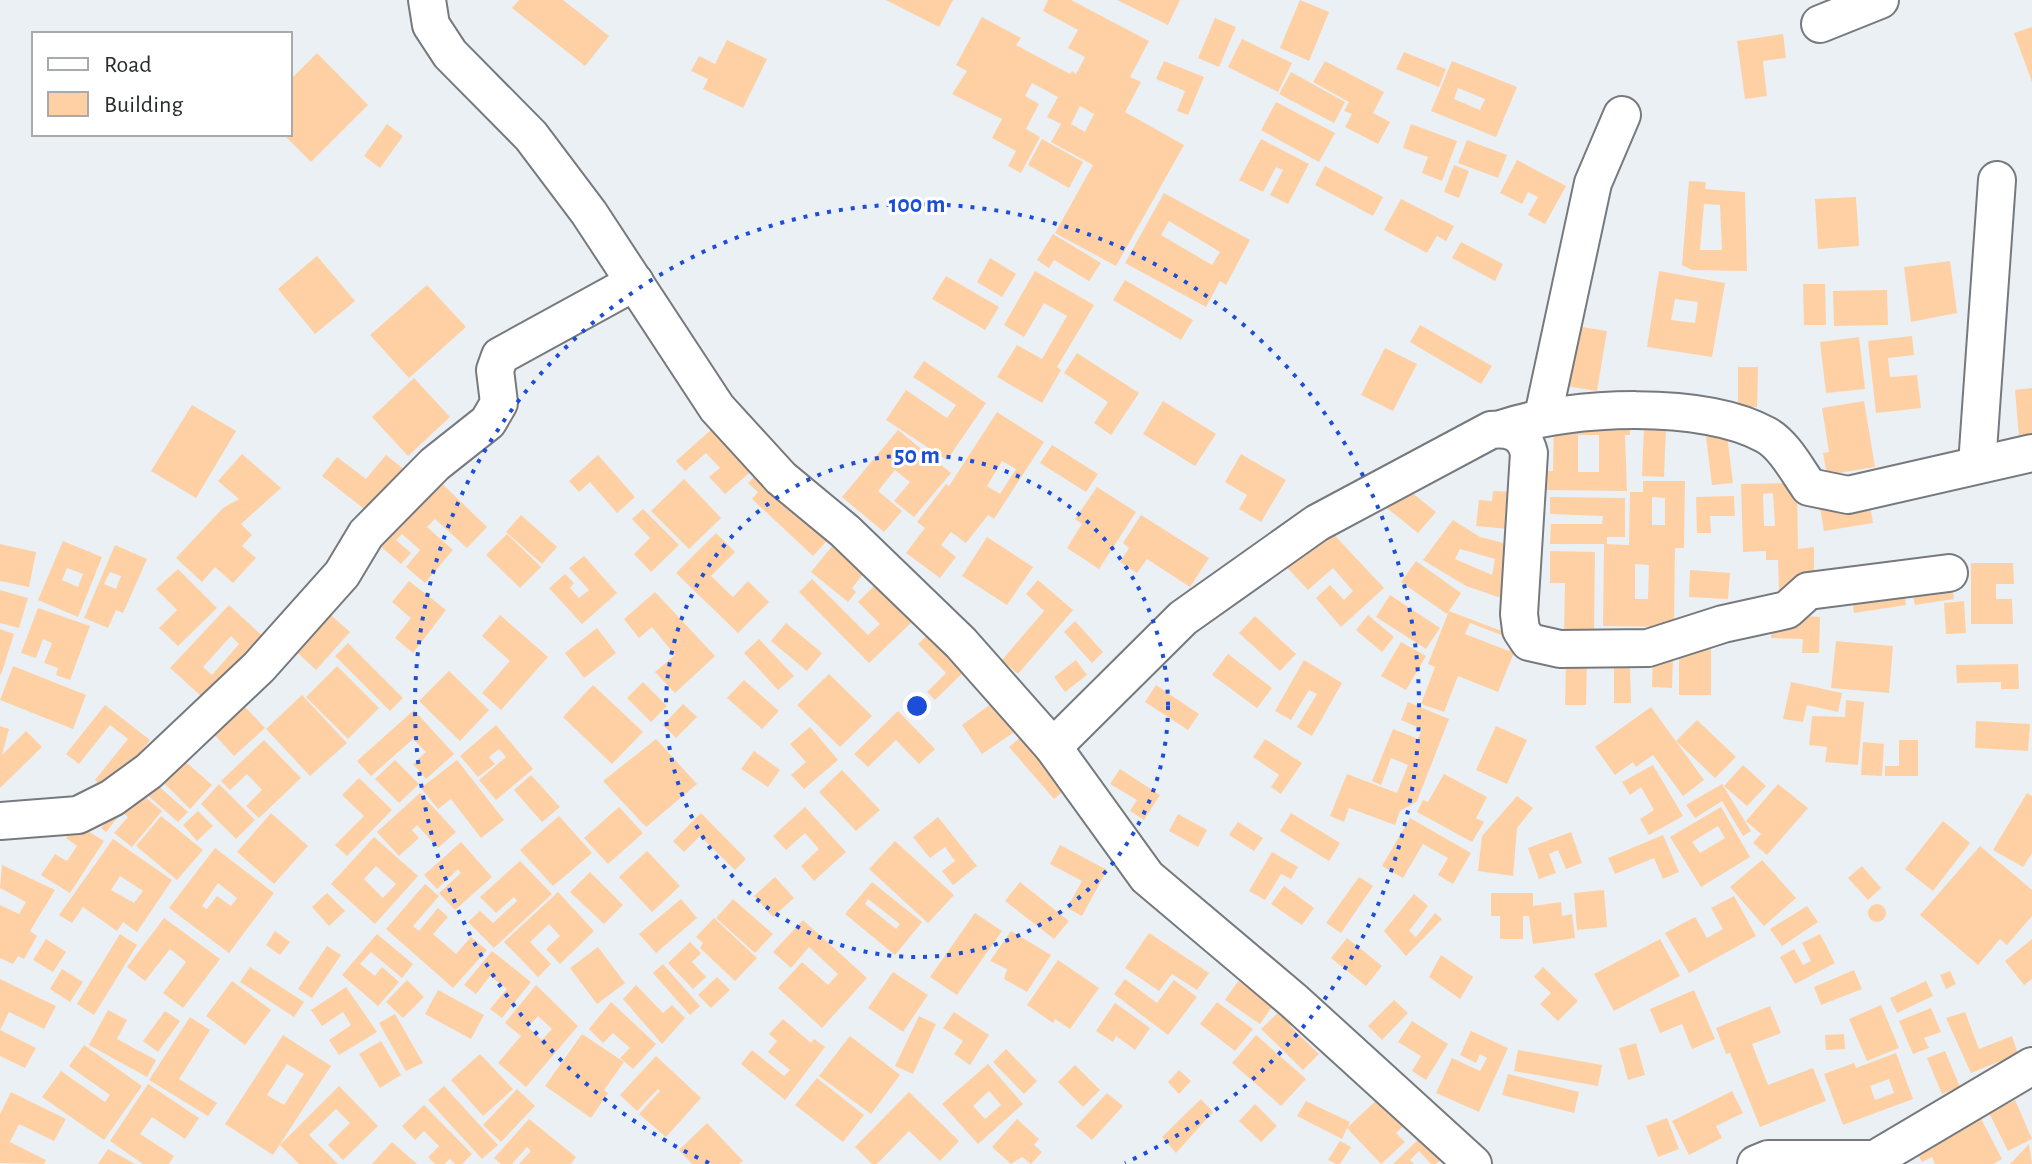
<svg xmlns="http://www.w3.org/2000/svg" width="2032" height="1164" viewBox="0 0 2032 1164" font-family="'Alegreya Sans',sans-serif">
	<rect width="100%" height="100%" fill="#ebf0f4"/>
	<!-- building -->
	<g fill="#ffd0a4" fill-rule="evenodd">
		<path d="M 519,0 L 563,0 L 609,36 L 585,66 L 512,8 Z"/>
		<path d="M 886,0 L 953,0 L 939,27 Z"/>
		<path d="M 1048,0 L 1071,0 L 1149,41 L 1130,77 L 1141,82 L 1125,112 L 1184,145 L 1116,266 L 1055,233 L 1093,165 L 1051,142 L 1061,124 L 1047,117 L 1058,97 L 1032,83 L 1025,96 L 1039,104 L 1026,129 L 1040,137 L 1021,173 L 1008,166 L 1016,151 L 992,138 L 1002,119 L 952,94 L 967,71 L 956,65 L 982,17 L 1021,38 L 1016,45 L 1070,74 L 1072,71 L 1076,74 L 1085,57 L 1068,48 L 1078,30 L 1043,11 ZM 1080,106 L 1094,114 L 1085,132 L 1071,124 Z"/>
		<path d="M 1117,0 L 1180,0 L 1168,25 Z"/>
		<path d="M 1300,0 L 1329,12 L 1309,61 L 1280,48 Z"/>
		<path d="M 1215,18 L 1236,27 L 1219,67 L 1198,58 Z"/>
		<path d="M 2032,27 L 2032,82 L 2014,33 Z"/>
		<path d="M 1783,34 L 1786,58 L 1763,61 L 1767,96 L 1745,99 L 1737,41 Z"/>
		<path d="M 1242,39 L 1292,63 L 1278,92 L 1228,67 Z"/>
		<path d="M 727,40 L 767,59 L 743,108 L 703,89 L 708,79 L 691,71 L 699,56 L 715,64 Z"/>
		<path d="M 1404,52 L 1446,69 L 1439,87 L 1396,69 Z"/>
		<path d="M 317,53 L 368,105 L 311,162 L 283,134 L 290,134 L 290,80 Z"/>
		<path d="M 1164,61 L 1204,77 L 1188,115 L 1177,111 L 1185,91 L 1156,79 Z"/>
		<path d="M 1325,61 L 1384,92 L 1373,113 L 1390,122 L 1378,144 L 1345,127 L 1352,114 L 1344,111 L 1349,102 L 1313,82 Z"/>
		<path d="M 1452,61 L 1517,87 L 1496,137 L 1431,111 ZM 1458,88 L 1485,99 L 1480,110 L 1454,99 Z"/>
		<path d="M 1291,72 L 1345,102 L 1334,123 L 1279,94 Z"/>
		<path d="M 1276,102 L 1335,133 L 1319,162 L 1261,130 Z"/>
		<path d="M 387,124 L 403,136 L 380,168 L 364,156 Z"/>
		<path d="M 1411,124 L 1457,141 L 1442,181 L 1422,173 L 1428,157 L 1403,148 Z"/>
		<path d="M 1042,139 L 1083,162 L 1069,188 L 1028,165 Z"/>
		<path d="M 1261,139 L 1309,164 L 1288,204 L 1270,195 L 1283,170 L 1276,167 L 1263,192 L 1239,180 Z"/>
		<path d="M 1467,140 L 1507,155 L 1498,178 L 1458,163 Z"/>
		<path d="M 1517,160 L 1566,186 L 1545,224 L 1528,215 L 1538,197 L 1528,192 L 1522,204 L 1500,193 Z"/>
		<path d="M 1454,165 L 1469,171 L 1459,198 L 1444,192 Z"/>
		<path d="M 1325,166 L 1383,197 L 1373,216 L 1315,185 Z"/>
		<path d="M 1689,181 L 1706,182 L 1705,189 L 1745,192 L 1747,271 L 1692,270 L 1682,265 ZM 1704,204 L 1720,205 L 1722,250 L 1700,250 Z"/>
		<path d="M 1164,193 L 1250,240 L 1226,285 L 1220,281 L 1206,307 L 1125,263 ZM 1169,221 L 1220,252 L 1212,265 L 1161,235 Z"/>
		<path d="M 1856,197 L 1859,246 L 1818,249 L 1815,199 Z"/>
		<path d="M 1401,199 L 1454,226 L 1446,241 L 1437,236 L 1427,253 L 1384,230 Z"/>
		<path d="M 1053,234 L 1101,263 L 1089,281 L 1054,260 L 1049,268 L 1037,260 Z"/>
		<path d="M 1461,242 L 1503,264 L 1495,281 L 1452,258 Z"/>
		<path d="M 317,256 L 355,301 L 315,334 L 278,289 Z"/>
		<path d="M 990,258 L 1016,274 L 1002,297 L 977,282 Z"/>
		<path d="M 1950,261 L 1957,313 L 1911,322 L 1904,267 Z"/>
		<path d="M 1035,271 L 1094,305 L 1057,367 L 1061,370 L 1042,403 L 997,377 L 1017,345 L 1042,359 L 1067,316 L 1044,303 L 1024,337 L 1004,325 Z"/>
		<path d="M 1659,271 L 1725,283 L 1712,357 L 1647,347 ZM 1675,299 L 1698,302 L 1695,323 L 1671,320 Z"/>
		<path d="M 946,276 L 999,307 L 985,330 L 932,299 Z"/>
		<path d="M 1125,280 L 1193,320 L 1181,340 L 1113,300 Z"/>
		<path d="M 1803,284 L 1825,284 L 1826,325 L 1804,325 Z"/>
		<path d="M 427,285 L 466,327 L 409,378 L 370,335 Z"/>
		<path d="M 1887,290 L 1888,325 L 1834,326 L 1833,291 Z"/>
		<path d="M 1420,325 L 1492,366 L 1481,384 L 1410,342 Z"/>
		<path d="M 1576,326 L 1607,331 L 1597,391 L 1566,386 Z"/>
		<path d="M 1912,336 L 1914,355 L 1888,358 L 1890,377 L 1917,375 L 1921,408 L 1876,413 L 1868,341 Z"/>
		<path d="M 1859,337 L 1865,389 L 1826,393 L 1820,342 Z"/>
		<path d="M 1385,348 L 1417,364 L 1393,411 L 1361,395 Z"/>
		<path d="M 1077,353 L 1139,393 L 1111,435 L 1094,423 L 1108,402 L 1064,373 Z"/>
		<path d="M 924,361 L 986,403 L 947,460 L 886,420 L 906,390 L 947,418 L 956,405 L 913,377 Z"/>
		<path d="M 1738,367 L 1758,367 L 1757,407 L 1738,407 Z"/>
		<path d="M 414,378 L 450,417 L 408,456 L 372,417 Z"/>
		<path d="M 2032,388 L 2032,437 L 2019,438 L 2015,390 Z"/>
		<path d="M 1163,401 L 1216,434 L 1195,466 L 1143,434 Z"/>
		<path d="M 1864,401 L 1875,467 L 1827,475 L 1823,453 L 1829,452 L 1822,408 Z"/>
		<path d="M 192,405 L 236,431 L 196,498 L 151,471 Z"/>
		<path d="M 997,412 L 1044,442 L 994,519 L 988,515 L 966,543 L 951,532 L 941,545 L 956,557 L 940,578 L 906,553 L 925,528 L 917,522 L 946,484 L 949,486 ZM 1002,461 L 1016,469 L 1000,494 L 987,486 Z"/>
		<path d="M 1554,417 L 1630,418 L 1630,435 L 1625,435 L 1627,491 L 1543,490 L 1543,471 L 1553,471 ZM 1578,435 L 1599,435 L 1599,472 L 1578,472 Z"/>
		<path d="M 722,420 L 761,463 L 725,494 L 709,477 L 720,468 L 706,453 L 685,471 L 676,461 Z"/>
		<path d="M 1644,427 L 1666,428 L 1664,477 L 1642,476 Z"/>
		<path d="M 898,430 L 951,473 L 914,517 L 894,501 L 910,482 L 895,470 L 878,491 L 902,511 L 884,532 L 842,497 Z"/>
		<path d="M 1727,435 L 1733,483 L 1712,485 L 1706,437 Z"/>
		<path d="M 1052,445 L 1098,474 L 1086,492 L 1040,463 Z"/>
		<path d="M 242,454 L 281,488 L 241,524 L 252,535 L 242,546 L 256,558 L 233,583 L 215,567 L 202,582 L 176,558 L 223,508 L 239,499 L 218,481 Z"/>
		<path d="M 1241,454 L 1286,480 L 1261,522 L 1239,509 L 1247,495 L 1225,482 Z"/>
		<path d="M 386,455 L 410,474 L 376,518 L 322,476 L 337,457 L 366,479 Z"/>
		<path d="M 598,455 L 635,497 L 617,513 L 590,482 L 579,492 L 569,481 Z"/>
		<path d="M 763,467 L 833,534 L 813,556 L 752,499 L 758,492 L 748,483 Z"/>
		<path d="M 432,474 L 487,527 L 467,548 L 435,519 L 427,527 L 453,550 L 425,583 L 406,567 L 420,550 L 402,534 L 396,540 L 411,553 L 401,564 L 371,538 L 401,505 L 418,520 L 398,501 Z"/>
		<path d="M 684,479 L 721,518 L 689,549 L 651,511 Z"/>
		<path d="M 1643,481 L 1685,481 L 1684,548 L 1675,548 L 1674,627 L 1603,626 L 1604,544 L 1629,545 L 1630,492 L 1643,492 ZM 1652,497 L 1665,498 L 1665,525 L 1652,525 ZM 1635,564 L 1649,565 L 1648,599 L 1635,599 Z"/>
		<path d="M 1797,483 L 1798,549 L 1814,547 L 1814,587 L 1779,594 L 1778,560 L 1766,560 L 1766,551 L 1743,552 L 1741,484 ZM 1773,493 L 1775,526 L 1764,526 L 1763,494 Z"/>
		<path d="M 1401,484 L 1436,512 L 1418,533 L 1383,505 Z"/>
		<path d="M 1097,487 L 1136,512 L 1099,569 L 1067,548 L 1082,524 L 1075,519 Z"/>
		<path d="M 1493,491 L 1513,492 L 1509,529 L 1476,526 L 1479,500 L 1492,501 Z"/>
		<path d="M 1734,496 L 1735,516 L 1710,516 L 1711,533 L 1697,533 L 1696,497 Z"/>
		<path d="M 1550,497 L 1625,498 L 1625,537 L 1607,537 L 1607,544 L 1550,544 L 1551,524 L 1602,524 L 1603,516 L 1550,514 Z"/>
		<path d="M 1869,499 L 1873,523 L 1824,531 L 1820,508 Z"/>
		<path d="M 643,509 L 679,545 L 651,572 L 634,554 L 650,538 L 632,519 Z"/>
		<path d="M 521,515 L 557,547 L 542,564 L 506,532 Z"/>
		<path d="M 1141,515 L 1209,558 L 1190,587 L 1147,559 L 1137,573 L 1120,562 L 1129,548 L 1123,543 Z"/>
		<path d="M 1453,520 L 1480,537 L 1520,547 L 1501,598 L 1466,586 L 1423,560 ZM 1460,549 L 1495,559 L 1492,575 L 1455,559 Z"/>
		<path d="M 1324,524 L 1384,588 L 1341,627 L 1316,598 L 1330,585 L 1344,600 L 1353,591 L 1333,568 L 1308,590 L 1282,562 Z"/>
		<path d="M 716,533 L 735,552 L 711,576 L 733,597 L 748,581 L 769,602 L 738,633 L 676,573 Z"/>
		<path d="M 507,534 L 541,567 L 520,588 L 486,555 Z"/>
		<path d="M 842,534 L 864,573 L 852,588 L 856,592 L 848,602 L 811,572 Z"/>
		<path d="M 987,537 L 1033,567 L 1007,605 L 962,576 Z"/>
		<path d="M 63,541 L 102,557 L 78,617 L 38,600 ZM 67,568 L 83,574 L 78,587 L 62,580 Z"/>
		<path d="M 0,544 L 36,552 L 29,587 L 0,581 Z"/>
		<path d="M 115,545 L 147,559 L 123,613 L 116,610 L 108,628 L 84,618 ZM 110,572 L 121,576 L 116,589 L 104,584 Z"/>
		<path d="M 1550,551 L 1595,552 L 1594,634 L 1564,634 L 1565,583 L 1550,583 Z"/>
		<path d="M 584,556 L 617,593 L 582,624 L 549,588 L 565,574 L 574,583 L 570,588 L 579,598 L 589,590 L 569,568 Z"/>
		<path d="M 1416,561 L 1461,593 L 1447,614 L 1401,582 Z"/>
		<path d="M 1971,563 L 2013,563 L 2014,584 L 1996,584 L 1996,599 L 2012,599 L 2013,624 L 1971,624 Z"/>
		<path d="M 178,569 L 217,608 L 178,646 L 159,628 L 177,610 L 156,589 Z"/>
		<path d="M 1690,570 L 1730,573 L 1728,599 L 1689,597 Z"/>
		<path d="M 1949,574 L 1954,599 L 1915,605 L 1910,582 Z"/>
		<path d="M 812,579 L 868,635 L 880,624 L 858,602 L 876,584 L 913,621 L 869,663 L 799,592 Z"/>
		<path d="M 1038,580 L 1073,610 L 1018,674 L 1002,660 L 1044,611 L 1026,594 Z"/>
		<path d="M 409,581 L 446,610 L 413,653 L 395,638 L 411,618 L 392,602 Z"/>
		<path d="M 1903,582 L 1906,605 L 1854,613 L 1851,590 Z"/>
		<path d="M 0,590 L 28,598 L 19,628 L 0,623 Z"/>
		<path d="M 655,592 L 715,656 L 675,693 L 655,672 L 675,655 L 652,627 L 639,638 L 624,619 Z"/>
		<path d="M 1390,595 L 1440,628 L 1426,649 L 1376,617 Z"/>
		<path d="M 1964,601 L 1966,633 L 1946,634 L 1944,603 Z"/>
		<path d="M 316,602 L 350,632 L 316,670 L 284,640 Z"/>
		<path d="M 229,605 L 270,643 L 212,706 L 170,668 ZM 231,636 L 239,644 L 212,675 L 203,667 Z"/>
		<path d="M 38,608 L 90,626 L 70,680 L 56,675 L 58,668 L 44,663 L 52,643 L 43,639 L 36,658 L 21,653 Z"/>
		<path d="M 1449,611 L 1520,638 L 1498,692 L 1458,676 L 1444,712 L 1421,704 L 1435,667 L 1428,664 ZM 1470,623 L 1514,640 L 1509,651 L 1465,634 Z"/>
		<path d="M 500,615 L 548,657 L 501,710 L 482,693 L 510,661 L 482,636 Z"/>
		<path d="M 1368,615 L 1394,637 L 1382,652 L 1356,630 Z"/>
		<path d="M 1772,615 L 1820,617 L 1819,653 L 1802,653 L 1803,639 L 1771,638 Z"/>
		<path d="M 1255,616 L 1296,654 L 1280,671 L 1239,633 Z"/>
		<path d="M 1075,621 L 1103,652 L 1092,663 L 1064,632 Z"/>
		<path d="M 786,623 L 822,653 L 807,671 L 771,641 Z"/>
		<path d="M 939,624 L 975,661 L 935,700 L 927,692 L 946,673 L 918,644 Z"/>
		<path d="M 597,628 L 616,653 L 584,678 L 565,653 Z"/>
		<path d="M 0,629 L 14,634 L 1,675 L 0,674 Z"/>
		<path d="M 759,639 L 794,676 L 778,690 L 744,653 Z"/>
		<path d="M 1836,641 L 1893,646 L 1889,693 L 1831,688 Z"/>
		<path d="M 1401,642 L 1426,656 L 1406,690 L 1381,676 Z"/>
		<path d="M 348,643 L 403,698 L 390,711 L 335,656 Z"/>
		<rect x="1679" y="646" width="32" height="49"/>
		<path d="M 1228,654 L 1272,688 L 1257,708 L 1212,675 Z"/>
		<path d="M 1653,654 L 1673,655 L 1672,688 L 1652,687 Z"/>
		<path d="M 1566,659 L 1587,660 L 1586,705 L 1565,705 Z"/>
		<path d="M 1076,660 L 1087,675 L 1065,692 L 1054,677 Z"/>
		<path d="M 1304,660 L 1342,683 L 1312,736 L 1297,727 L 1317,694 L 1309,690 L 1291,720 L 1275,711 Z"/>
		<path d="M 2018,664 L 2019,689 L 2001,689 L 2001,682 L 1957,683 L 1956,665 Z"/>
		<path d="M 13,666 L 86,695 L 73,729 L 0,700 Z"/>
		<path d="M 337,666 L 379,708 L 348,739 L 306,697 Z"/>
		<path d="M 1614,668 L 1630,668 L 1631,703 L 1614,703 Z"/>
		<path d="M 449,671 L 489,710 L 460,741 L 419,701 Z"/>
		<path d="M 829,674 L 872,716 L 840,747 L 797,705 Z"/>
		<path d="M 744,680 L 779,711 L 762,729 L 727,698 Z"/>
		<path d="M 643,682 L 667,706 L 651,722 L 627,698 Z"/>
		<path d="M 1791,682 L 1842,693 L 1838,712 L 1807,705 L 1803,722 L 1783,719 Z"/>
		<path d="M 593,685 L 643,732 L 612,764 L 563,717 Z"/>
		<path d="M 1156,685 L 1199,714 L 1188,730 L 1145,702 Z"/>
		<path d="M 234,695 L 265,728 L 234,756 L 212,732 Z"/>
		<path d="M 302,695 L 347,743 L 310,776 L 266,729 Z"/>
		<path d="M 1002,696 L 1023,726 L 982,754 L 962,725 Z"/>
		<path d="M 1846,700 L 1864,702 L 1858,765 L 1825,762 L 1827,747 L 1809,745 L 1812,716 L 1845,717 Z"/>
		<path d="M 1408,702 L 1449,719 L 1417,801 L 1400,811 L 1395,825 L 1349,808 L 1344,822 L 1330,816 L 1347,774 L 1397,793 L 1408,765 L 1391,758 L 1381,785 L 1372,781 L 1393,729 L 1418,739 L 1422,729 L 1401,720 Z"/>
		<path d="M 683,704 L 697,717 L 676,738 L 663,725 Z"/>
		<path d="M 105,705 L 150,740 L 109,792 L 89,795 L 99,784 L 95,780 L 128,739 L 110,725 L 79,764 L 66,754 Z"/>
		<path d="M 1651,707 L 1704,780 L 1683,796 L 1653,755 L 1636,767 L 1633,762 L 1615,775 L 1595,747 Z"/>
		<path d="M 414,710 L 454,754 L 426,779 L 413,764 L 426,752 L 413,739 L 371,776 L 357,761 Z"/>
		<path d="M 898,711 L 935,749 L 919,764 L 896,740 L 868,767 L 854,754 Z"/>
		<path d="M 1697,720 L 1736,757 L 1715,778 L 1676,741 Z"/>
		<path d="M 1976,721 L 2030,724 L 2028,751 L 1975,748 Z"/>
		<path d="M 496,725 L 533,769 L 496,800 L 479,780 L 506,757 L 499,749 L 489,757 L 495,764 L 478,777 L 460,756 Z"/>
		<path d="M 0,726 L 9,729 L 2,755 L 26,731 L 42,747 L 0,788 Z"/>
		<path d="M 1496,726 L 1527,740 L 1507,784 L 1476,770 Z"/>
		<path d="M 810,727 L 838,760 L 804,789 L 791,775 L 806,762 L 790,744 Z"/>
		<path d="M 1023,735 L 1068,787 L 1054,799 L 1009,747 Z"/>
		<path d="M 656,739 L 697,784 L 646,827 L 603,781 Z"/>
		<path d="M 1265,739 L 1302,763 L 1281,794 L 1271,787 L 1279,775 L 1253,757 Z"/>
		<path d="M 264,740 L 301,778 L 259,818 L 246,806 L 262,790 L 247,774 L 230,790 L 221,781 Z"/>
		<path d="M 1899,740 L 1918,740 L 1918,776 L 1885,776 L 1885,766 L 1899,766 Z"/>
		<path d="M 1863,742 L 1884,744 L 1882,776 L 1861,775 Z"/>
		<path d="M 754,751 L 780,770 L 768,787 L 741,769 Z"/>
		<path d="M 178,755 L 212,785 L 190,809 L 158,777 Z"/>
		<path d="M 395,760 L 419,784 L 399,803 L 375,779 Z"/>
		<path d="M 457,760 L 504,820 L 481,838 L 451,799 L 438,809 L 421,788 Z"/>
		<path d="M 1653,765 L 1683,816 L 1649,835 L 1640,819 L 1654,810 L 1641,787 L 1630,795 L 1622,782 Z"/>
		<path d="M 1743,765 L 1766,786 L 1747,806 L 1724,786 Z"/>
		<path d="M 1120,769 L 1160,795 L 1144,820 L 1130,811 L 1137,800 L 1110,784 Z"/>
		<path d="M 842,770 L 880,810 L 856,831 L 819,792 Z"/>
		<path d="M 1444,774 L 1487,797 L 1476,818 L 1484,822 L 1472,842 L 1417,812 L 1423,800 L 1428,802 Z"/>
		<path d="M 531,775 L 560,807 L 542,822 L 514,790 Z"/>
		<path d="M 359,778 L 392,810 L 347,856 L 335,845 L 364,816 L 342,795 Z"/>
		<path d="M 155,783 L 188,812 L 178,822 L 145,793 Z"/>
		<path d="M 219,784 L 255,820 L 236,839 L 201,804 Z"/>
		<path d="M 1722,784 L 1751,831 L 1743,836 L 1722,801 L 1695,818 L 1686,805 Z"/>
		<path d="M 1778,784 L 1808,808 L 1767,855 L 1753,843 L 1761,834 L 1746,821 Z"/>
		<path d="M 134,788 L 162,811 L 132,847 L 114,833 L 128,817 L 122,812 L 106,832 L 101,828 Z"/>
		<path d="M 420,793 L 456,832 L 438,848 L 417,825 L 412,830 L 419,838 L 399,856 L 377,832 Z"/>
		<path d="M 2027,793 L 2032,796 L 2032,853 L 2023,867 L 1993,850 Z"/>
		<path d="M 1517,796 L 1533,808 L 1517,828 L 1513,876 L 1478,871 L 1482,836 Z"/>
		<path d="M 619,807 L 643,833 L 608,864 L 584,838 Z"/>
		<path d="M 805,807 L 846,852 L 814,881 L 801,866 L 819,849 L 805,833 L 786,850 L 773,836 Z"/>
		<path d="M 1721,807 L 1750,857 L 1701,887 L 1670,837 ZM 1718,826 L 1725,838 L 1700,853 L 1692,842 Z"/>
		<path d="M 198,811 L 213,826 L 197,841 L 183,825 Z"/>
		<path d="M 271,813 L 308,846 L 274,884 L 237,852 Z"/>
		<path d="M 701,813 L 746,859 L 735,870 L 700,836 L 684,852 L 673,841 Z"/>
		<path d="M 1291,813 L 1340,843 L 1329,861 L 1280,831 Z"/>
		<path d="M 1178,814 L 1207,830 L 1198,847 L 1169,831 Z"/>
		<path d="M 161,816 L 203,850 L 177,880 L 136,846 Z"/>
		<path d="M 559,816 L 592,853 L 553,886 L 520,850 Z"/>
		<path d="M 938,817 L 977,866 L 953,885 L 942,871 L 955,861 L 945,847 L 930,858 L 913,837 Z"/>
		<path d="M 1410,818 L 1471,853 L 1453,884 L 1438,875 L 1448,858 L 1423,844 L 1403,878 L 1382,866 Z"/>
		<path d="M 1943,821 L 1970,843 L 1933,891 L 1905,869 Z"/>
		<path d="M 1238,822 L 1263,838 L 1254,851 L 1229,835 Z"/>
		<path d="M 75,823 L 104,841 L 70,893 L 41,875 L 55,854 L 67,861 L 77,846 L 66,838 Z"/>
		<path d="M 1571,832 L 1582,863 L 1566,869 L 1558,850 L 1549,854 L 1556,873 L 1539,879 L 1528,848 Z"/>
		<path d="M 1663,835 L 1679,872 L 1663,879 L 1654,858 L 1615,874 L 1608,858 Z"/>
		<path d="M 374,837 L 418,876 L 375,924 L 331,884 ZM 376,866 L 396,884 L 383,898 L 364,879 Z"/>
		<path d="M 113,839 L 172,880 L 137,932 L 123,922 L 117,931 L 83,907 L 72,923 L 59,915 ZM 120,876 L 143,891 L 134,903 L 111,890 Z"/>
		<path d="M 895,841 L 954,895 L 928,923 L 869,869 Z"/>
		<path d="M 461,842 L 492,877 L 455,910 L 439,893 L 461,873 L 458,869 L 437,889 L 424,875 Z"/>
		<path d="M 1060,845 L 1107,870 L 1082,916 L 1067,908 L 1082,881 L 1050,864 Z"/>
		<path d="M 1980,846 L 2032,890 L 2032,916 L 2007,945 L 2000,939 L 1978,965 L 1920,915 Z"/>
		<path d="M 215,848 L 274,893 L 229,953 L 169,908 ZM 218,883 L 237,898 L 231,906 L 217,896 L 207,909 L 202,906 Z"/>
		<path d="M 647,851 L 680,886 L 652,912 L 619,877 Z"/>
		<path d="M 1272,852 L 1298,867 L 1291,879 L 1281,874 L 1265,900 L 1249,891 Z"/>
		<path d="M 1762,860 L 1796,898 L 1764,926 L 1730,887 Z"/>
		<path d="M 520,861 L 552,894 L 494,948 L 468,922 L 480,911 L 493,923 L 517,901 L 514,897 L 496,913 L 480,897 Z"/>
		<path d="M 2,865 L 55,890 L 30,931 L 37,936 L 24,959 L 18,956 L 13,964 L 0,958 L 0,905 L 19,914 L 26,902 L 0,888 Z"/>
		<path d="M 1862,866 L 1881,888 L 1868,900 L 1848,878 Z"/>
		<path d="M 590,872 L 623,905 L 604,924 L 570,892 Z"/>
		<path d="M 775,877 L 794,898 L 773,917 L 754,896 Z"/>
		<path d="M 1359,877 L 1373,886 L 1341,933 L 1326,923 Z"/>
		<path d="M 872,882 L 922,922 L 895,955 L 845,914 ZM 868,899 L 900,924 L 896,929 L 865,904 Z"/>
		<path d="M 1020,882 L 1069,921 L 1054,939 L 1005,901 Z"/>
		<path d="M 425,884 L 439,896 L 413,926 L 419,931 L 438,908 L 448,917 L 433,934 L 456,954 L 471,937 L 487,950 L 453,988 L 386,929 Z"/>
		<path d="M 1284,886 L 1314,908 L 1302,925 L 1271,904 Z"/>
		<path d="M 1604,890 L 1607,927 L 1577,930 L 1574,893 Z"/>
		<path d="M 558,892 L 594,931 L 560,964 L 546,949 L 560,936 L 549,924 L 530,942 L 551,964 L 538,977 L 504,942 Z"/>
		<path d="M 327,893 L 345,911 L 329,926 L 312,907 Z"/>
		<path d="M 1491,893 L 1533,893 L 1533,906 L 1561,902 L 1562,916 L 1572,914 L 1575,938 L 1533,944 L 1529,916 L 1523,916 L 1523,939 L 1500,939 L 1500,916 L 1491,916 Z"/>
		<path d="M 1414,894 L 1428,906 L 1409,931 L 1416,937 L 1435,913 L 1442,919 L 1406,956 L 1384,931 Z"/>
		<path d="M 1734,896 L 1756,936 L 1689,973 L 1665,933 L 1695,917 L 1707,938 L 1723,929 L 1711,908 Z"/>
		<path d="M 681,899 L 697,918 L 656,953 L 639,934 Z"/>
		<path d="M 733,899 L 773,934 L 755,953 L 716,918 Z"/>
		<circle cx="1877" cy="913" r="9"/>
		<path d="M 1807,906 L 1818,922 L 1782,946 L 1770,929 Z"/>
		<path d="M 975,913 L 1002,931 L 957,995 L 930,977 Z"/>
		<path d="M 164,918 L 220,959 L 183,1008 L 163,993 L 186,962 L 170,949 L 145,981 L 127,967 Z"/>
		<path d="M 714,918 L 757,958 L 735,981 L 700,948 L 703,943 L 696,937 Z"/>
		<path d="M 803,920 L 867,978 L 822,1028 L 778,988 L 802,962 L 828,985 L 838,974 L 809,947 L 791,968 L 773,952 Z"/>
		<path d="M 275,931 L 290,942 L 280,955 L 266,945 Z"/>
		<path d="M 1011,931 L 1051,955 L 1027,992 L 1004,979 L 1007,969 L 990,961 Z"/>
		<path d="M 1149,933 L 1209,973 L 1197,990 L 1172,974 L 1159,991 L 1125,968 Z"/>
		<path d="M 120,934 L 137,945 L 94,1015 L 77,1004 Z"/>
		<path d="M 377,934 L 413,964 L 402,978 L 371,952 L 360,964 L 375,976 L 382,967 L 399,982 L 378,1006 L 342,975 Z"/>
		<path d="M 1820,934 L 1835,963 L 1795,984 L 1780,957 L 1794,949 L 1803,965 L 1811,961 L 1802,943 Z"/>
		<path d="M 1347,938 L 1382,966 L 1366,986 L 1331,958 Z"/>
		<path d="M 46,939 L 66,952 L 53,972 L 33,960 Z"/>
		<path d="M 1660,939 L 1680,976 L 1614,1011 L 1594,974 Z"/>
		<path d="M 2032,939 L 2032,979 L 2024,985 L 2005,961 Z"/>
		<path d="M 690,942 L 701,953 L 692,962 L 706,977 L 693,989 L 668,963 Z"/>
		<path d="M 327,946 L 341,955 L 312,998 L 298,989 Z"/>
		<path d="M 598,947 L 625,983 L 597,1004 L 570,968 Z"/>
		<path d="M 492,951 L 531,982 L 502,1018 L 490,1009 L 507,989 L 490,976 L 476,994 L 464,985 Z"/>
		<path d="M 1441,955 L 1473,977 L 1460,999 L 1429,977 Z"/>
		<path d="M 1058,960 L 1099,988 L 1070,1029 L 1055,1019 L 1053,1023 L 1027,1005 Z"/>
		<path d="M 663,964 L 700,1006 L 690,1015 L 653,973 Z"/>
		<path d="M 250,967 L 304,1002 L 294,1017 L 240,982 Z"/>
		<path d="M 1543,967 L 1578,1001 L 1558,1021 L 1540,1004 L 1551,993 L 1534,977 Z"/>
		<path d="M 62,969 L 83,982 L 70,1002 L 50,989 Z"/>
		<path d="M 1854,970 L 1862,989 L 1821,1005 L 1814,987 Z"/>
		<path d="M 1950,971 L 1956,984 L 1946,989 L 1940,975 Z"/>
		<path d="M 893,972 L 928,995 L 903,1032 L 868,1008 Z"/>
		<path d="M 717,977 L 730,990 L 711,1008 L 698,995 Z"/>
		<path d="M 0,979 L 56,1006 L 44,1029 L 9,1012 L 0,1030 Z"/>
		<path d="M 1125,979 L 1157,1003 L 1174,980 L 1197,997 L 1168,1035 L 1114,994 Z"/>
		<path d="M 407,980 L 424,997 L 403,1018 L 386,1002 Z"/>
		<path d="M 232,981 L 271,1010 L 245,1045 L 206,1016 Z"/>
		<path d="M 1238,981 L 1274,1004 L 1260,1024 L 1225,1000 Z"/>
		<path d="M 1926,981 L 1933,996 L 1897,1013 L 1890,998 Z"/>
		<path d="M 536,985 L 578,1026 L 526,1087 L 498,1063 L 521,1036 L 505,1023 ZM 538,1016 L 552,1029 L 542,1040 L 528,1027 Z"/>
		<path d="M 636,985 L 663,1013 L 672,1005 L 685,1018 L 662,1044 L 623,999 Z"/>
		<path d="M 346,987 L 377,1032 L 339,1055 L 329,1040 L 351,1025 L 343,1012 L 322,1026 L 311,1010 Z"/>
		<path d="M 438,990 L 484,1015 L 471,1039 L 425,1014 Z"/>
		<path d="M 1694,990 L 1715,1039 L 1692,1049 L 1682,1024 L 1660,1033 L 1650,1009 Z"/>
		<path d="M 1394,1000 L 1408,1013 L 1382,1040 L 1368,1026 Z"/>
		<path d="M 611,1002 L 656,1044 L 633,1069 L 620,1058 L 630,1048 L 613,1033 L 603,1043 L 589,1029 Z"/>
		<path d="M 1217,1002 L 1253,1029 L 1235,1051 L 1200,1024 Z"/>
		<path d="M 1115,1003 L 1150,1028 L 1135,1050 L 1116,1036 L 1113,1042 L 1096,1031 Z"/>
		<path d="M 1288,1003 L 1301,1015 L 1290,1026 L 1319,1054 L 1303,1070 L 1261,1029 Z"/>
		<path d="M 1881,1005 L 1899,1048 L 1867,1061 L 1849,1019 Z"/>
		<path d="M 1770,1006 L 1781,1033 L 1752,1044 L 1768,1085 L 1813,1068 L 1826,1101 L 1760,1127 L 1730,1053 L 1726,1054 L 1716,1028 Z"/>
		<path d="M 1931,1008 L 1941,1032 L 1924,1038 L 1929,1048 L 1913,1054 L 1899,1021 Z"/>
		<path d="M 108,1010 L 127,1020 L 117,1039 L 156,1060 L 147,1077 L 89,1045 Z"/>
		<path d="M 165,1011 L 180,1021 L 158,1052 L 143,1041 Z"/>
		<path d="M 954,1012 L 989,1035 L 970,1065 L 954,1054 L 963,1041 L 943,1028 Z"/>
		<path d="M 1965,1012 L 1979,1049 L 2012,1036 L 2018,1054 L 1971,1073 L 1946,1018 Z"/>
		<path d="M 395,1014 L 423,1063 L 406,1071 L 379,1023 Z"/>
		<path d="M 919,1016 L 936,1024 L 913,1074 L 895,1066 Z"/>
		<path d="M 190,1017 L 210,1030 L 179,1079 L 217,1103 L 208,1116 L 149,1080 Z"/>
		<path d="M 783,1019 L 811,1043 L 814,1039 L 825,1047 L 785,1100 L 741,1064 L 752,1050 L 784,1076 L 790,1070 L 768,1052 L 777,1041 L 769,1034 Z"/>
		<path d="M 1412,1021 L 1448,1044 L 1426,1080 L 1412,1071 L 1421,1056 L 1398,1042 Z"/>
		<path d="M 0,1030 L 36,1048 L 25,1068 L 0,1056 Z"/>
		<path d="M 1471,1031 L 1508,1048 L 1479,1112 L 1436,1093 L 1452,1058 L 1480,1071 L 1487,1058 L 1480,1054 L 1476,1063 L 1460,1055 Z"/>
		<path d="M 582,1034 L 624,1062 L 604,1090 L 608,1093 L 591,1118 L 545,1086 Z"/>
		<path d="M 1844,1034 L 1845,1049 L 1826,1050 L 1825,1035 Z"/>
		<path d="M 283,1035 L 331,1066 L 273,1155 L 225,1124 ZM 287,1064 L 304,1074 L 284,1105 L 267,1095 Z"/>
		<path d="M 1256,1035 L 1306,1079 L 1281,1106 L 1232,1063 Z"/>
		<path d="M 850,1036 L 900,1075 L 871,1114 L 819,1076 Z"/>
		<path d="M 381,1041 L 401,1075 L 380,1088 L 359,1054 Z"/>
		<path d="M 1636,1043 L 1645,1075 L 1628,1080 L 1619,1048 Z"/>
		<path d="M 84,1045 L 142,1086 L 104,1140 L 42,1097 L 61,1071 L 105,1102 L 110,1095 L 69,1066 Z"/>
		<path d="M 1006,1049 L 1037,1081 L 1024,1094 L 993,1062 Z"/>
		<path d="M 1518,1050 L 1602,1065 L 1598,1086 L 1514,1071 Z"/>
		<path d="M 1945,1051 L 1960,1087 L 1942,1094 L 1927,1058 Z"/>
		<path d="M 1896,1053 L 1913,1099 L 1843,1125 L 1824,1074 L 1854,1063 L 1856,1068 ZM 1889,1079 L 1894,1093 L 1875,1100 L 1870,1086 Z"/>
		<path d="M 480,1054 L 513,1089 L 483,1116 L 451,1080 Z"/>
		<path d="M 656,1056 L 701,1098 L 666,1137 L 639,1114 L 660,1091 L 658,1089 L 637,1111 L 620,1095 Z"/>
		<path d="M 988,1064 L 1023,1104 L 978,1144 L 942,1104 ZM 989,1091 L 1001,1105 L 985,1119 L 973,1106 Z"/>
		<path d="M 1075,1065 L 1100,1090 L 1083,1107 L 1058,1082 Z"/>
		<path d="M 1179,1070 L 1191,1081 L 1179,1094 L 1168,1082 Z"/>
		<path d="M 1508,1074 L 1579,1092 L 1574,1113 L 1502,1095 Z"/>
		<path d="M 817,1078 L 864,1115 L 843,1142 L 795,1105 Z"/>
		<path d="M 148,1084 L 199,1118 L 185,1139 L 152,1117 L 140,1134 L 174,1156 L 169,1164 L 143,1164 L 110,1141 Z"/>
		<path d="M 339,1086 L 378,1126 L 343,1160 L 328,1145 L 350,1123 L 336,1109 L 309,1135 L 338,1164 L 299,1164 L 280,1145 Z"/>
		<path d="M 444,1086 L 498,1145 L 482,1159 L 428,1100 Z"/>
		<path d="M 517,1089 L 535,1106 L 501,1142 L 483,1125 Z"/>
		<path d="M 1732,1091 L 1743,1113 L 1716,1126 L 1722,1138 L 1689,1155 L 1672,1121 Z"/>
		<path d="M 11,1092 L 66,1119 L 54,1141 L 19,1124 L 10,1142 L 46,1160 L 44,1164 L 0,1163 L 0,1114 Z"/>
		<path d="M 909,1092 L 959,1141 L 940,1161 L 909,1131 L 877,1164 L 872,1164 L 855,1147 Z"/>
		<path d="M 1107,1093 L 1123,1106 L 1092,1140 L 1076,1126 Z"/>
		<path d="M 1383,1094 L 1415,1115 L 1396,1133 L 1405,1142 L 1381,1164 L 1347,1128 L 1342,1139 L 1297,1116 L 1306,1101 L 1350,1122 L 1348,1127 Z"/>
		<path d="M 1201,1099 L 1213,1112 L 1176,1153 L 1162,1137 Z"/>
		<path d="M 2015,1100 L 2032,1139 L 2008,1151 L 1989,1113 Z"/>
		<path d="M 1255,1104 L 1277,1126 L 1261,1142 L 1239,1121 Z"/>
		<path d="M 424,1105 L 472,1154 L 462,1164 L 455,1164 L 450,1159 L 444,1164 L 435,1164 L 428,1157 L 439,1146 L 424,1131 L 415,1140 L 402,1126 Z"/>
		<path d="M 1977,1111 L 2002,1159 L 1993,1164 L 1935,1164 L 1932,1157 L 1922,1162 L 1912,1145 Z"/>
		<path d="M 1667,1118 L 1679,1149 L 1658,1157 L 1646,1126 Z"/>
		<path d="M 529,1119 L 576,1157 L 571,1164 L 519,1164 L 531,1151 L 527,1147 L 512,1164 L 501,1164 L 494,1158 Z"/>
		<path d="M 1017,1119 L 1039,1139 L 1034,1145 L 1042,1152 L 1031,1164 L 1022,1157 L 1011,1164 L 992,1147 Z"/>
		<path d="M 707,1123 L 743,1161 L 739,1164 L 692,1164 L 679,1150 Z"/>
		<path d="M 1426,1132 L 1447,1154 L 1436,1164 L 1431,1164 L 1419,1151 L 1410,1160 L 1414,1164 L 1393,1164 Z"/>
		<path d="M 1340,1141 L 1351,1147 L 1340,1164 L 1336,1164 L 1328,1160 Z"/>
		<path d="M 392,1142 L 417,1164 L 372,1164 Z"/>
		<path d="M 2029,1144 L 2032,1164 L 2010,1164 Z"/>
		<path d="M 108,1149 L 135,1164 L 98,1164 Z"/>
	</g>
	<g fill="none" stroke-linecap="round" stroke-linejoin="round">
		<defs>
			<g id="minor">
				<path d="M 427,0 L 431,25 L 450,54 L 531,136 L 589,213 L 717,408 L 781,478 L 845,531 L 961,643 L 1053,747 L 1147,877 L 1294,1001 L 1473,1164"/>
				<path d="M 1820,24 L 1880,0"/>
				<path d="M 1543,416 L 1593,183 L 1622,115"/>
				<path d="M 1504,428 C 1571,406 1703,400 1766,435 C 1784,445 1797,470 1809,487 L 1848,495 L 2032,453"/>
				<path d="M 1977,465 L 1997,180"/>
				<path d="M 1053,747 L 1183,618 L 1317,523 L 1491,430 C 1511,428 1524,433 1529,453 L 1519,614 L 1521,630 L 1529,642 L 1560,649 L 1648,648 L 1723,624 L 1787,610 L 1808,591 L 1949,573"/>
				<path d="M 0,821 L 78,815 L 112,798 L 149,771 L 259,667 L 342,574 L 366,534 L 435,464 L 488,422 L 499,403 L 495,370 L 500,356 L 635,282"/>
				<path d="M 1756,1164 L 1768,1159 L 1875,1159 L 2032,1066"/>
			</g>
		</defs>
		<!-- minor casing -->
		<use href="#minor" stroke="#767a7e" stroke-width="40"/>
		<!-- minor -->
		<use href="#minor" stroke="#fff" stroke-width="36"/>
	</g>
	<!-- distance rings -->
	<g fill="none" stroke="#1d4ed8" stroke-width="4" stroke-dasharray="4 8">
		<circle cx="917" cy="706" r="251"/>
		<path d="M709 1163A502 502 0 1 1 1125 1163"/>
	</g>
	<circle cx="917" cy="706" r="12" fill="#1d4ed8" stroke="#fff" stroke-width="4"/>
	<g font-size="24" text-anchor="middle" font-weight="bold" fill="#1d4ed8" stroke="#fff" stroke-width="6" stroke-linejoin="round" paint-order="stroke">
		<text x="917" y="212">100 m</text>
		<text x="917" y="463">50 m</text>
	</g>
	<!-- legend -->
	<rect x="32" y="32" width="260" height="104" fill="#ffffff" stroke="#a9aaab" stroke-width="2"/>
	<rect x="48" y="58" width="40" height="12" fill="#ffffff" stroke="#a9aaab" stroke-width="2"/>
	<text x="104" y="72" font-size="24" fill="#292b2d">Road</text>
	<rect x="48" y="92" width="40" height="24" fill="#ffd0a4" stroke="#a9aaab" stroke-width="2"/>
	<text x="104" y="112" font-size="24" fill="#292b2d">Building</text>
</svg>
